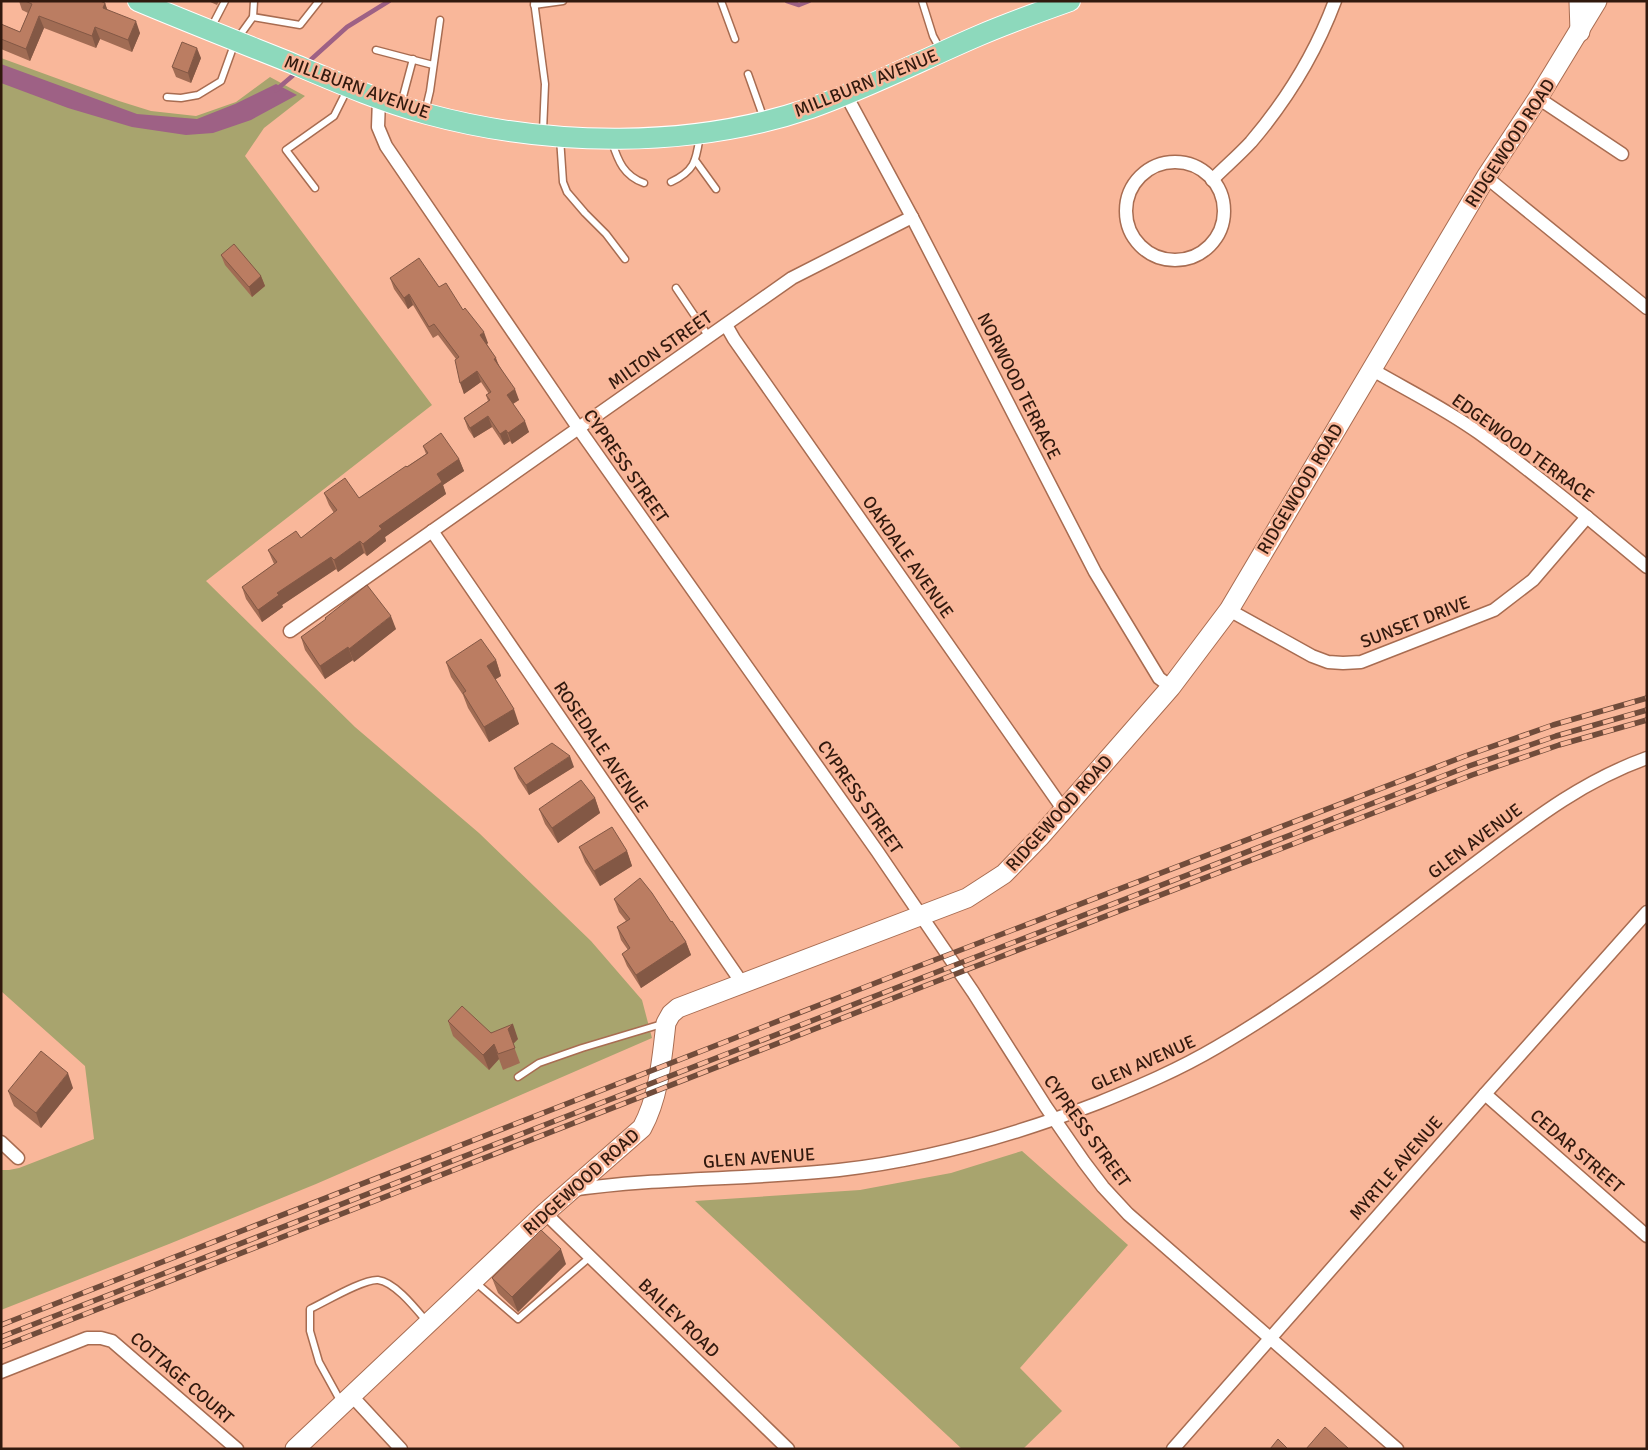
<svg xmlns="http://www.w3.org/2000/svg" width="1648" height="1450" viewBox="0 0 1648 1450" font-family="Signika,sans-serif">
	<rect width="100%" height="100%" fill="#f9b79a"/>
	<!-- green -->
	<g fill="#a8a46e">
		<path d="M 1,58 L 119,101 L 151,111 L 196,116 L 236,102 L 270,77 L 305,96 L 264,128 L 245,156 L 432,405 L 206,581 L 355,727 L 479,833 L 591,941 L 642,1000 L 652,1038 L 316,1184 L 169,1244 L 1,1310 L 1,1170 L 9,1170 L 19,1168 L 94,1139 L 85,1066 L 1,991 Z"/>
		<path d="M 1022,1151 L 1128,1245 L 1020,1368 L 1062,1411 L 1023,1449 L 962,1449 L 695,1201 L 860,1190 L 951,1173 Z"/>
	</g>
	<!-- water -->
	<path fill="#9e6185" d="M 1,64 L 137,114 L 197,119 L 235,104 L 276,84 L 297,95 L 251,120 L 213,133 L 186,135 L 132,127 L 68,108 L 1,83 Z"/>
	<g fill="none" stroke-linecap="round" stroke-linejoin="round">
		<!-- stream -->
		<g stroke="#9e6185" stroke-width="4.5">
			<path d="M 787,1 L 799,5 L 809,1"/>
			<path d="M 306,64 L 347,27 L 389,1"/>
			<path d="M 276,90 L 297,72"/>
		</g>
		<defs>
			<g id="lane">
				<path d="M 534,1 L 545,84 L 543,131"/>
				<path d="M 721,1 L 735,39"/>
				<path d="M 922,1 L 933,36 L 940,49"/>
				<path d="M 534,5 L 563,1"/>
				<path d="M 253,17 L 300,25 L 319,1"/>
				<path d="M 211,28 L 225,1"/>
				<path d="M 376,50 L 433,65"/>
				<path d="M 748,74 L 764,119"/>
				<path d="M 167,97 L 181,98 L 198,95 L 221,81 L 235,42 L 253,17 L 254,1"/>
				<path d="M 401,104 L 413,59"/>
				<path d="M 425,112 L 430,91 L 440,20"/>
				<path d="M 560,138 L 563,182 L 567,192 L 585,213 L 606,234 L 625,259"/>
				<path d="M 612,142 C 618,161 624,176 644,183"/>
				<path d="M 695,160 L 716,189"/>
				<path d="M 671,182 C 696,170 696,160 700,135"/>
				<path d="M 315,188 L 286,150 L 334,116 L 347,90"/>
				<path d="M 676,288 L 709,337"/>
				<path d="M 518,1077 L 539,1063 L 582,1048 L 662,1024"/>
				<path d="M 474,1281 L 518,1319 L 590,1257"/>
				<path d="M 341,1402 L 319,1362 L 310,1331 L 310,1309 C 325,1302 363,1279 378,1280 C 395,1282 416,1309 427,1322"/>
			</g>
			<g id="street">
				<path d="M 846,95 L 912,217 L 1095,572 L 1159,678 L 1171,687"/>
				<path d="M 1538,98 L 1622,154"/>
				<path d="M 379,99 L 378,127 L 386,146 L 579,429 L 877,851 L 973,992 L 1046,1107 L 1084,1162 L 1103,1187 L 1128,1214 L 1397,1449"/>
				<circle cx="1175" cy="211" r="49"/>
				<path d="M 1486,177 L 1647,308"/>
				<path d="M 1212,180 C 1225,167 1239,155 1251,142 C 1286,101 1316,52 1335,1"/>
				<path d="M 726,325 L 734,339 L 1063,809"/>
				<path d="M 1371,369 C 1407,390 1446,409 1479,433 C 1537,475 1592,521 1647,567"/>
				<path d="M 432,531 L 742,983"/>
				<path d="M 1229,610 L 1312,656 L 1328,662 L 1343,663 L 1361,662 L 1494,610 L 1533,580 L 1587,517"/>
				<path d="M 290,631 L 792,278 L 912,217"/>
				<path d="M 1485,1094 L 1647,1236"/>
				<path d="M 1,1142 L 18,1158"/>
				<path d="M 571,1190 C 660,1177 750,1180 839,1170 C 928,1160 1015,1135 1098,1103 C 1140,1086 1178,1070 1217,1047 C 1305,996 1384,932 1465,871 C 1524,827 1577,783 1647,758"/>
				<path d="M 545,1213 L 788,1449"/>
				<path d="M 1,1372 L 87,1338 L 101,1338 L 112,1341 L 237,1449"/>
				<path d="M 351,1395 L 401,1449"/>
				<path d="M 1173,1449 L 1485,1094 L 1647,912"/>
			</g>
			<g id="secondary">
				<path d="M 1579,1 L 1580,32"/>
				<path d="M 295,1449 L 545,1213 L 642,1128 C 659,1097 662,1058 666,1023 L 671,1014 L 678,1008 L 967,898 L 1004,874 L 1039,838 L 1171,687 L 1229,610 L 1486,177 L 1538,98 L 1597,1"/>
			</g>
			<path id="primary" d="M 138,1 C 188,22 239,42 289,62 C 334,81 379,101 427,114 C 549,147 691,149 811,108 C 868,88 922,60 978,36 C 1008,23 1039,12 1070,1"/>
		</defs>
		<!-- lane casing -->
		<use href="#lane" stroke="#a86c51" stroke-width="9"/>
		<!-- street casing -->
		<use href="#street" stroke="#a86c51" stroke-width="15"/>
		<!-- secondary casing -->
		<use href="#secondary" stroke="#a86c51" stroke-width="21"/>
		<!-- primary casing -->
		<use href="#primary" stroke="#fff" stroke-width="22"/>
		<!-- lane -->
		<use href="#lane" stroke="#fff" stroke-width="6"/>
		<!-- street -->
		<use href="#street" stroke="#fff" stroke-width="12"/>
		<!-- secondary -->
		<use href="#secondary" stroke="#fff" stroke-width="19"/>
		<!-- primary -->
		<use href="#primary" stroke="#8dd9bc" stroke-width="20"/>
		<defs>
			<g id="rail">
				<path d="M 1,1325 L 919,966 L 1465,756 L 1553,725 L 1647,698"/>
				<path d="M 1,1337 L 924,977 L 1469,766 L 1556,736 L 1647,710"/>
				<path d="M 1,1347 L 927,985 L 1472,775 L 1559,745 L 1647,720"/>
			</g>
		</defs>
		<!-- rail casing -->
		<use href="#rail" stroke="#714c3b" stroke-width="5.5"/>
		<!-- rail -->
		<use href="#rail" stroke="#f9b79a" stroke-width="4" stroke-dasharray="11" stroke-linecap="butt"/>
	</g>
	<!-- wall -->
	<g fill="#a16c54">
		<path d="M 19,1 L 100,1 L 105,3 L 107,9 L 140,33 L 132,52 L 100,39 L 96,48 L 44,28 L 30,61 L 1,49 L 1,24 L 20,32 L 28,13 L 22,10 Z"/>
		<path d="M 208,1 L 219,1 L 217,5 Z"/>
		<path d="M 201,58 L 191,83 L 176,77 L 172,67 Z"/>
		<path d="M 221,255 L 261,276 L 265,286 L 252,297 L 225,265 Z"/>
		<path d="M 390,278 L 439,287 L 463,310 L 488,343 L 487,344 L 519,400 L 513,404 L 529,432 L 512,444 L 510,441 L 504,445 L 492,427 L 474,438 L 468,429 L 464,418 L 488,401 L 486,395 L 489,394 L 481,382 L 464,394 L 456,359 L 438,335 L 433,338 L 413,305 L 408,309 L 394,289 Z"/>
		<path d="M 423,446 L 459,459 L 464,471 L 443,485 L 446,494 L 385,537 L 386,541 L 367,556 L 364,553 L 338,572 L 336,569 L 282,605 L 283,607 L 262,622 L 246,599 L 242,587 L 274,564 L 268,550 L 301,538 L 334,513 L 329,505 L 324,493 L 359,498 L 426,454 Z"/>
		<path d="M 325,618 L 396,629 L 354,662 L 353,660 L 325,679 L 305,650 L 301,637 L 326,620 Z"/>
		<path d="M 496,660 L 501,676 L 495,679 L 519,724 L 489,742 L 468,708 L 463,695 L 451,677 L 446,662 Z"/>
		<path d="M 574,767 L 529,795 L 518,778 L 514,768 Z"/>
		<path d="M 595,798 L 600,813 L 558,843 L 545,824 L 539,809 Z"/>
		<path d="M 579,847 L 627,851 L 632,866 L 600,886 L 585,862 Z"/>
		<path d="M 614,899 L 671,922 L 686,942 L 691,955 L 641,988 L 627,966 L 622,954 L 628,950 L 621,940 L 617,927 L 626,921 L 619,912 Z"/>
		<path d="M 448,1021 L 518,1039 L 513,1044 L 520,1063 L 503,1070 L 499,1059 L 489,1070 L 453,1036 Z"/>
		<path d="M 73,1088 L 41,1128 L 14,1106 L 8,1091 Z"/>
		<path d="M 566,1264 L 518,1312 L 498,1293 L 492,1278 Z"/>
	</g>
	<!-- shaded-wall -->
	<g fill="#835845">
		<path d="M 105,3 L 109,15 L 103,8 Z"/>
		<path d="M 39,16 L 44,28 L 30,61 L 26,49 Z"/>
		<path d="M 136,21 L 140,33 L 132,52 L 128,40 Z"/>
		<path d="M 95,27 L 100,39 L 96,48 L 92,36 Z"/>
		<path d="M 197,48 L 201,58 L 191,83 L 188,73 Z"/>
		<path d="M 261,276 L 265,286 L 252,297 L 249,287 Z"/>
		<path d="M 409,294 L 413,305 L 408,309 L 404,298 Z"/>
		<path d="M 484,332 L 488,343 L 484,346 L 480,335 Z"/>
		<path d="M 496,358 L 500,369 L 494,359 Z"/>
		<path d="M 477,371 L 481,382 L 464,394 L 460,383 Z"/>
		<path d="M 515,389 L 519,400 L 511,405 L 507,395 Z"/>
		<path d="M 488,416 L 492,427 L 474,438 L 470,428 Z"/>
		<path d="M 525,421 L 529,432 L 512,444 L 508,433 Z"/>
		<path d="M 506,430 L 510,441 L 504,445 L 500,434 Z"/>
		<path d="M 459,459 L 464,471 L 443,485 L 446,494 L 385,537 L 386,541 L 367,556 L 363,544 L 379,526 L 437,474 Z"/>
		<path d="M 360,541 L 364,553 L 338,572 L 334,560 Z"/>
		<path d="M 331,557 L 336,569 L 282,605 L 283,607 L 262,622 L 258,610 L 277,593 Z"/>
		<path d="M 391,616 L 396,629 L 354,662 L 349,649 Z"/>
		<path d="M 348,647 L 353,660 L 325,679 L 320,666 Z"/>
		<path d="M 496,660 L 501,676 L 493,681 L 487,666 Z"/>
		<path d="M 514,709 L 519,724 L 489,742 L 484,727 Z"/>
		<path d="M 570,756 L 574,767 L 529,795 L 526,785 Z"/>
		<path d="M 595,798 L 600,813 L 558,843 L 552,828 Z"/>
		<path d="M 627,851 L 632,866 L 600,886 L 594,871 Z"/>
		<path d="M 686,942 L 691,955 L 641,988 L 636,975 Z"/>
		<path d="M 513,1024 L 518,1039 L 513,1044 L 508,1029 Z"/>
		<path d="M 494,1044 L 499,1059 L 489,1070 L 483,1055 Z"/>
		<path d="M 68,1073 L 73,1088 L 41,1128 L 36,1113 Z"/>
		<path d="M 561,1249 L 566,1264 L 518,1312 L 512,1297 Z"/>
	</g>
	<!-- building -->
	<g fill="#bb7d62" stroke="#835845">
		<path d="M 25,1 L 100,1 L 105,3 L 103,8 L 136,21 L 128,40 L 95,27 L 92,36 L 39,16 L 26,49 L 1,39 L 1,24 L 20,32 L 32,4 Z"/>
		<path d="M 182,42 L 197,48 L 188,73 L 172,67 Z"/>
		<path d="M 234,244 L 261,276 L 249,287 L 221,255 Z"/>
		<path d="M 419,258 L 439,287 L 446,283 L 463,310 L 465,308 L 484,332 L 480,335 L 496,358 L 494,359 L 515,389 L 507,395 L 525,421 L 508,433 L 506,430 L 500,434 L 488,416 L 470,428 L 464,418 L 490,400 L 486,395 L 491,392 L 477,371 L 460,383 L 455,360 L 459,357 L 434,324 L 429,327 L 409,294 L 404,298 L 390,278 Z"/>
		<path d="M 441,433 L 459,459 L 437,474 L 442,482 L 379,526 L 382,529 L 363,544 L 360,541 L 334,560 L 331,557 L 277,593 L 279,595 L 258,610 L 242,587 L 277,562 L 268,550 L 296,531 L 301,538 L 337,510 L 324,493 L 345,478 L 359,498 L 406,466 L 407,467 L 428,453 L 423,446 Z"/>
		<path d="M 367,585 L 391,616 L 349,649 L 348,647 L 320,666 L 301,637 L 326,619 L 325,618 Z"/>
		<path d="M 481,639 L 496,660 L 487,666 L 514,709 L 484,727 L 463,693 L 466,691 L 446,662 Z"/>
		<path d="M 552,743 L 570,756 L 526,785 L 514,768 Z"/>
		<path d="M 581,780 L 595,798 L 552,828 L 539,809 Z"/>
		<path d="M 612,827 L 627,851 L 594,871 L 579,847 Z"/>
		<path d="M 640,878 L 652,893 L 671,922 L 672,921 L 686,942 L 636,975 L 622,954 L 630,948 L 617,927 L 630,919 L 614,899 Z"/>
		<path d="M 462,1006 L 491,1033 L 513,1024 L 508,1029 L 515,1048 L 498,1054 L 494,1044 L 483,1055 L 448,1021 Z"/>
		<path d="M 41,1051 L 68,1073 L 36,1113 L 8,1091 Z"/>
		<path d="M 541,1230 L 561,1249 L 512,1297 L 492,1278 Z"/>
		<path d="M 1325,1427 L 1349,1449 L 1306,1449 Z"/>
		<path d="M 1278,1439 L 1288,1449 L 1270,1449 Z"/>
	</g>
	<g text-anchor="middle" stroke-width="5" stroke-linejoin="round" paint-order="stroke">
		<!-- street labels -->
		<g font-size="18" fill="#31190e" stroke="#f9b79a">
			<text transform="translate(866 83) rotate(-22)" y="6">MILLBURN AVENUE</text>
			<text transform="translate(357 87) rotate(20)" y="6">MILLBURN AVENUE</text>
			<text transform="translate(1510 143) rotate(-57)" y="6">RIDGEWOOD ROAD</text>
			<text transform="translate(660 350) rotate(-35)" y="6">MILTON STREET</text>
			<text transform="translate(1019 386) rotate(63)" y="6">NORWOOD TERRACE</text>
			<text transform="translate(1523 448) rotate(36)" y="6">EDGEWOOD TERRACE</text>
			<text transform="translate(626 466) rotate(55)" y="6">CYPRESS STREET</text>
			<text transform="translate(1300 489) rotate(-59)" y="6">RIDGEWOOD ROAD</text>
			<text transform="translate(908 557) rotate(55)" y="6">OAKDALE AVENUE</text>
			<text transform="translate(1415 622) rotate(-21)" y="6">SUNSET DRIVE</text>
			<text transform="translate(601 747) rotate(56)" y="6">ROSEDALE AVENUE</text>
			<text transform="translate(860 797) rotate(55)" y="6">CYPRESS STREET</text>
			<text transform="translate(1059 813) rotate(-48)" y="6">RIDGEWOOD ROAD</text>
			<text transform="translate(1475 841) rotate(-37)" y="6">GLEN AVENUE</text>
			<text transform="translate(1143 1063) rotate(-24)" y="6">GLEN AVENUE</text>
			<text transform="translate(1087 1131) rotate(54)" y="6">CYPRESS STREET</text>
			<text transform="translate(1577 1151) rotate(41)" y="6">CEDAR STREET</text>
			<text transform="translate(759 1158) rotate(-4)" y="6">GLEN AVENUE</text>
			<text transform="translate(1396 1168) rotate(-49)" y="6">MYRTLE AVENUE</text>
			<text transform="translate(581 1182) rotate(-42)" y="6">RIDGEWOOD ROAD</text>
			<text transform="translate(679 1318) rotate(44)" y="6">BAILEY ROAD</text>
			<text transform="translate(182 1378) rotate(41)" y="6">COTTAGE COURT</text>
		</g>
	</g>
	<!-- border -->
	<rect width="1648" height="1450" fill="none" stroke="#31190e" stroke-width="5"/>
</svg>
